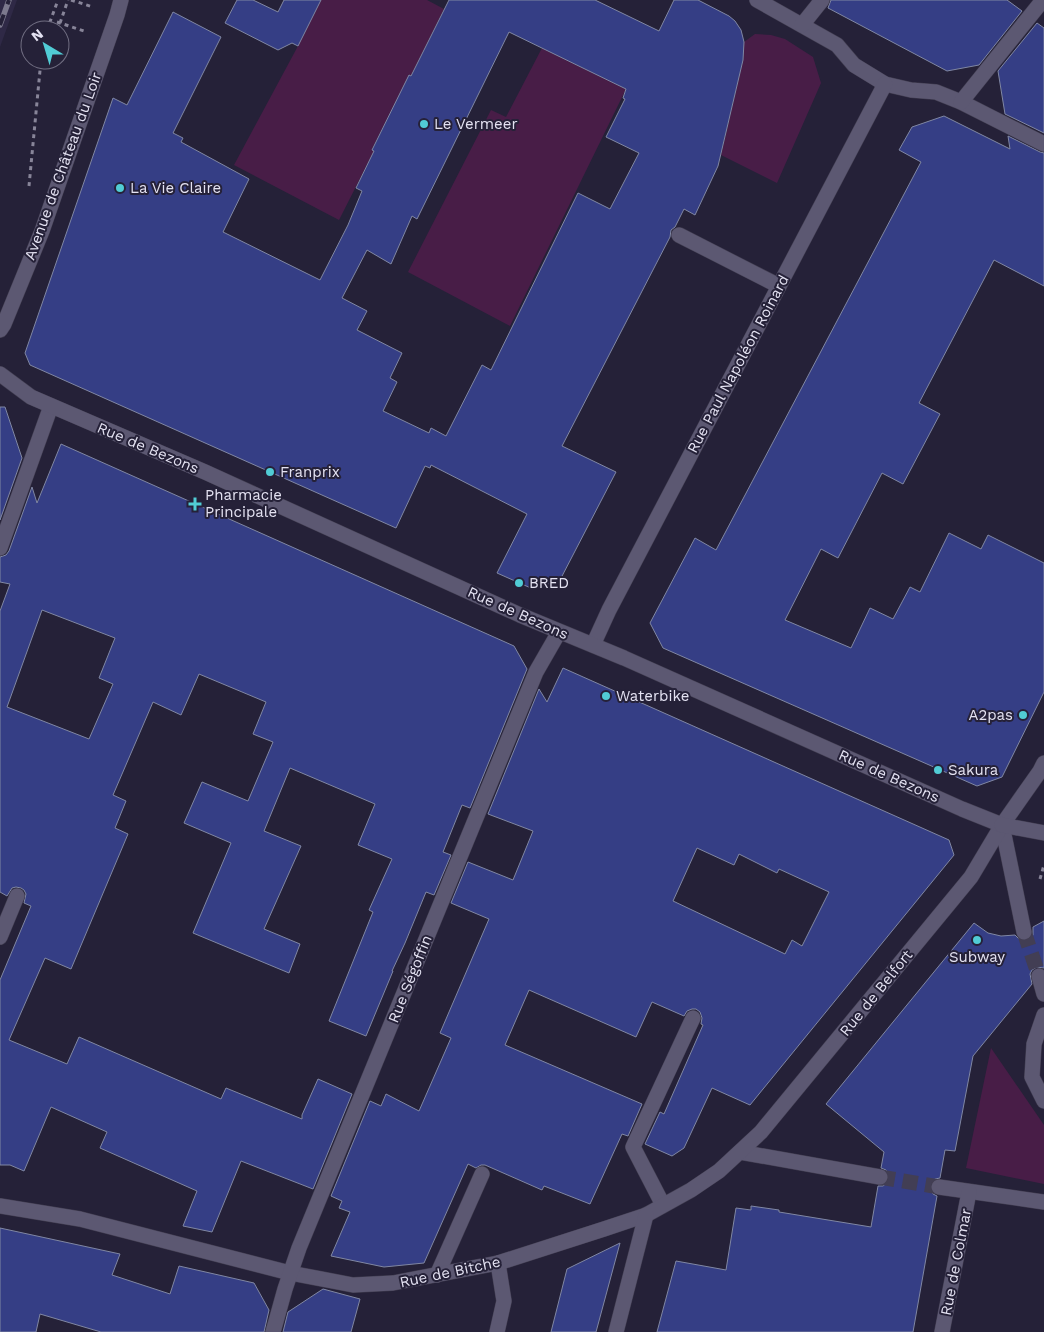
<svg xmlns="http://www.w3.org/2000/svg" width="1044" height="1332" viewBox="0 0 1044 1332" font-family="'Work Sans',sans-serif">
	<rect width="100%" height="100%" fill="#252138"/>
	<!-- built -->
	<path fill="#2f2946" d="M 0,0 L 17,0 L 0,47 Z"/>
	<!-- green -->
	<g fill="#481d47">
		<path d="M 321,0 L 427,0 L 444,9 L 411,76 L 409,76 L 372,149 L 374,151 L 339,220 L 234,165 L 298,46 Z"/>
		<path d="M 755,34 L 771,35 L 785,39 L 813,57 L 821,83 L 777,183 L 721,155 L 743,60 L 744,42 Z"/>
		<path d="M 542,48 L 626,89 L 510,326 L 408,272 L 491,110 L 506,117 Z"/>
		<path d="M 991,1048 L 1044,1125 L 1044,1184 L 966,1168 Z"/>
	</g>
	<!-- building -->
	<g fill="#353e85" stroke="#8087a3" fill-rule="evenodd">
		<path d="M 237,0 L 253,0 L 278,12 L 284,0 L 321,0 L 298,46 L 292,43 L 278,50 L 225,23 Z"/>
		<path d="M 449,0 L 595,0 L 659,31 L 674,0 L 698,0 L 729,16 L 735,21 L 741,30 L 744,42 L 743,60 L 718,166 L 695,215 L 684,209 L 675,227 L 671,230 L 670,237 L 562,446 L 616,472 L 560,580 L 533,589 L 497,573 L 527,514 L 431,465 L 430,468 L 425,466 L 396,528 L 30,365 L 25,353 L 113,98 L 127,105 L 173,12 L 221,37 L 173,133 L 183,138 L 181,142 L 249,179 L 223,232 L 320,280 L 348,225 L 362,191 L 356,188 L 374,151 L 372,150 L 409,75 L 411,76 ZM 509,32 L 626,89 L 623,98 L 625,99 L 606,137 L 639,153 L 610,209 L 578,193 L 491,370 L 482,365 L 446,436 L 431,428 L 429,433 L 383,411 L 397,382 L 390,378 L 402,353 L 357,330 L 367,311 L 342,298 L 367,250 L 391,264 L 412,216 L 417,219 Z"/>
		<path d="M 831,0 L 1007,0 L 1022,11 L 979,65 L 947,71 L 828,8 Z"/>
		<path d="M 1037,23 L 1044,28 L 1044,133 L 1005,114 L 998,71 Z"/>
		<path d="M 944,116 L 1010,149 L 1008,136 L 1040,152 L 1044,153 L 1044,286 L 994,260 L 919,403 L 940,414 L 903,484 L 882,473 L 838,558 L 821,549 L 785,620 L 851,648 L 870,608 L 893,619 L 910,587 L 920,592 L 949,533 L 981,549 L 988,535 L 1044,563 L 1044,692 L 1002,777 L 977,786 L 663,648 L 650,623 L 695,538 L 716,550 L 921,162 L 899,150 L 912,127 Z"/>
		<path d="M 0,407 L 5,407 L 22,458 L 0,520 Z"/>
		<path d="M 61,444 L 514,646 L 527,669 L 470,808 L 462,805 L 443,852 L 451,855 L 434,895 L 426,892 L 405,943 L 392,971 L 393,971 L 366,1036 L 329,1021 L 373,912 L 369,910 L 392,859 L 358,845 L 375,804 L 290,768 L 264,831 L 301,846 L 264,929 L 300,944 L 289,973 L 193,933 L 231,843 L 184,823 L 202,782 L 248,801 L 273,742 L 253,734 L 266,702 L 199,674 L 181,715 L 153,702 L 113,795 L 126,801 L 115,828 L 128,834 L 71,969 L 45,958 L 9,1040 L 67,1064 L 79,1037 L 221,1099 L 226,1088 L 302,1119 L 302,1115 L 318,1079 L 352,1094 L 313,1189 L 241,1161 L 212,1232 L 183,1226 L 197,1191 L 100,1148 L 107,1132 L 51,1107 L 24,1171 L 10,1165 L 0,1165 L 0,980 L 31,906 L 24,903 L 26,894 L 24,890 L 21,888 L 16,887 L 12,888 L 7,896 L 0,892 L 0,611 L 10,584 L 0,582 L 0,557 L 6,555 L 9,551 L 32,487 L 37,503 ZM 42,610 L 115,638 L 99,678 L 113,684 L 89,739 L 7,707 Z"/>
		<path d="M 563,668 L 949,840 L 954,855 L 750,1105 L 712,1088 L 684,1148 L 672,1156 L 645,1144 L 660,1112 L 664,1114 L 703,1025 L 701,1024 L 702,1018 L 700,1012 L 696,1009 L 692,1009 L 687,1011 L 684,1016 L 652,1002 L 636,1037 L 529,990 L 505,1045 L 642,1104 L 628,1136 L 622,1134 L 590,1204 L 544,1186 L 542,1190 L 485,1165 L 481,1165 L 476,1168 L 468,1164 L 424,1263 L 384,1267 L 331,1256 L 350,1212 L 339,1208 L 342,1201 L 331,1196 L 370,1101 L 381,1106 L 386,1094 L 419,1111 L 451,1038 L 440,1033 L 489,919 L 451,903 L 468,862 L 513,880 L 533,831 L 488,814 L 539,689 L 547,702 ZM 697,848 L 734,865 L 739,854 L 777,873 L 779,869 L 829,892 L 802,946 L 792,940 L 785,954 L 673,901 Z"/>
		<path d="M 1044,921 L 1044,968 L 1037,967 L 1032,970 L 1030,974 L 1032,984 L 973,1056 L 955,1151 L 945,1150 L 940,1178 L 935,1179 L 931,1182 L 930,1185 L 931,1191 L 933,1194 L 937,1196 L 913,1332 L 657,1332 L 676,1261 L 726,1270 L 736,1208 L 751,1210 L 751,1206 L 779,1210 L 779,1212 L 871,1227 L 878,1186 L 883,1186 L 887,1183 L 889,1178 L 889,1174 L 886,1170 L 881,1168 L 884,1152 L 826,1104 L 974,923 L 988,933 L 1001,936 L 1015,935 L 1021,941 L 1025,941 L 1030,939 L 1033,935 L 1033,927 Z"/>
		<path d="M 0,1228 L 120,1254 L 112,1275 L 170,1294 L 179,1266 L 254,1283 L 269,1310 L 264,1332 L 101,1332 L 40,1314 L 36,1332 L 0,1332 Z"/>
		<path d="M 620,1243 L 596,1332 L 551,1332 L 567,1269 Z"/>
		<path d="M 323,1289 L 360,1299 L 351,1332 L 283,1332 L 288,1312 Z"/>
	</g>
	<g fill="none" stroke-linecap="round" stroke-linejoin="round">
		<!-- pedestrian-tunnel -->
		<g stroke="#423e54" stroke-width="15" stroke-dasharray="15 8" stroke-linecap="butt">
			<path d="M 1024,932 L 1039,976"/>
			<path d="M 880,1177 L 939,1187"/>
		</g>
		<defs>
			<g id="service">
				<path d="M 679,235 L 779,286"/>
				<path d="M 0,937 L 17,896"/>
				<path d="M 663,1205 L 633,1147 L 693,1018"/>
				<path d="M 437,1275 L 482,1174"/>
				<path d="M 497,1332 L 504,1301 L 498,1263"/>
			</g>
			<g id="pedestrian">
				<path d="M 1002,825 L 1024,932"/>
				<path d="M 1039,976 L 1044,994"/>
				<path d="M 1044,1015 L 1034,1044 L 1032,1077 L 1044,1101"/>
				<path d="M 740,1152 L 880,1177"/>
				<path d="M 939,1187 L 1044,1202"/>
				<path d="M 942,1332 L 969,1192"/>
			</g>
			<g id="minor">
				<path d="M 757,0 L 837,45 L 854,65 L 885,84 L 911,90 L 936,92 L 961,102 L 1044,144"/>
				<path d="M 802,25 L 822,0"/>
				<path d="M 961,102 L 1043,0"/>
				<path d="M 0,330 L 4,324 L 42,231 L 117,15 L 121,0"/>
				<path d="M 0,548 L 51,406"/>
				<path d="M 593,645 L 609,610 L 885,84"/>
				<path d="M 0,1206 L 80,1219 L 290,1273 L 353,1285 L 393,1283 L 498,1263 L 604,1229 L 646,1215 L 691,1190 L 719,1171 L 761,1132 L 971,877 L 1002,825 L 1040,771 L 1044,763"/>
				<path d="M 273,1332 L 285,1289 L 299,1248 L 536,672 L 559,632"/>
				<path d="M 616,1332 L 646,1215"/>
			</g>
			<path id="tertiary" d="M 0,374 L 31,397 L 205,472 L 520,615 L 624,658 L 962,809 L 1002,825"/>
			<path id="secondary" d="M 1002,825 L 1044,833"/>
		</defs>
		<!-- service casing -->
		<use href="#service" stroke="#423e51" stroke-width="16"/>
		<!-- pedestrian casing -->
		<use href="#pedestrian" stroke="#423e51" stroke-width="16"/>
		<!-- minor casing -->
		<use href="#minor" stroke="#423e51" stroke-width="16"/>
		<!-- tertiary casing -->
		<use href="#tertiary" stroke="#423e51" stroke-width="16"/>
		<!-- secondary casing -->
		<use href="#secondary" stroke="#423e51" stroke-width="16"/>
		<!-- path -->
		<g stroke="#888599" stroke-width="3" stroke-dasharray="4 4" stroke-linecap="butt">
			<path d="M 71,0 L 93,7"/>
			<path d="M 57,22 L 84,31"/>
			<path d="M 60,23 L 68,0"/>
			<path d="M 47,30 L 58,0"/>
			<path d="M 29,186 L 41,60"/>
			<path d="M 1040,879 L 1044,865"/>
		</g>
		<!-- service -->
		<use href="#service" stroke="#5c5872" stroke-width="15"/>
		<!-- pedestrian -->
		<use href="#pedestrian" stroke="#5c5872" stroke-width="15"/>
		<!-- minor -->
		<use href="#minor" stroke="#5c5872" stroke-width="15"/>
		<!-- tertiary -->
		<use href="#tertiary" stroke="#5c5872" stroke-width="15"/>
		<!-- secondary -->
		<use href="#secondary" stroke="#5c5872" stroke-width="15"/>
		<defs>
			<path id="rail" d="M 0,25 L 9,0"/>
		</defs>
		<!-- rail casing -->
		<use href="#rail" stroke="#7c798d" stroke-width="5.5"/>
		<!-- rail -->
		<use href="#rail" stroke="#252138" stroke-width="4" stroke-dasharray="11" stroke-linecap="butt"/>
	</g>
	<!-- markers -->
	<g fill="#51ccd5" stroke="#252138" stroke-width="2">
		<circle cx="424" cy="124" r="5"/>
		<circle cx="120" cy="188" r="5"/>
		<circle cx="270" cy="472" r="5"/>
		<path d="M192.5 496.5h5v5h5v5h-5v5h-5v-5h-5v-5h5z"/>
		<circle cx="519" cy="583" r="5"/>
		<circle cx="606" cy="696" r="5"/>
		<circle cx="1023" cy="715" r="5"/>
		<circle cx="938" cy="770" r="5"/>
		<circle cx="977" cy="940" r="5"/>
	</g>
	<g text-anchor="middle" stroke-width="4" stroke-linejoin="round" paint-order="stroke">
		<!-- poi labels -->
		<g font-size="15" fill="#e4e2f2" stroke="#252138" text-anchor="start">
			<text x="434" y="129">Le Vermeer</text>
			<text x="130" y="193">La Vie Claire</text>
			<text x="280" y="477">Franprix</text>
			<text x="205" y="500">Pharmacie<tspan x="205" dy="17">Principale</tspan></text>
			<text x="529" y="588">BRED</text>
			<text x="616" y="701">Waterbike</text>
			<text x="1013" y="720" text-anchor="end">A2pas</text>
			<text x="948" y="775">Sakura</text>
			<text x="977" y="962" text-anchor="middle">Subway</text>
		</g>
		<!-- street labels -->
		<g font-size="15" fill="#e4e2f2" stroke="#252138">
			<text transform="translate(63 166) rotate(-70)" y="5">Avenue de Château du Loir</text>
			<text transform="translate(738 364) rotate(-62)" y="5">Rue Paul Napoléon Roinard</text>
			<text transform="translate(148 448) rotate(23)" y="5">Rue de Bezons</text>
			<text transform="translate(518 613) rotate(24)" y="5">Rue de Bezons</text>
			<text transform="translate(889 776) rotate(24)" y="5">Rue de Bezons</text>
			<text transform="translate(410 979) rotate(-68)" y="5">Rue Ségoffin</text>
			<text transform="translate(876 993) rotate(-51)" y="5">Rue de Belfort</text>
			<text transform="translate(956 1262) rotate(-79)" y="5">Rue de Colmar</text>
			<text transform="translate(450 1272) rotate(-12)" y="5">Rue de Bitche</text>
		</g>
	</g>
	<!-- north arrow -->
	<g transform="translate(45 45) rotate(322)"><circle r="24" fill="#252138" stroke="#716e82"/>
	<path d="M0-4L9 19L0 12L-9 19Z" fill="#51ccd5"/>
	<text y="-8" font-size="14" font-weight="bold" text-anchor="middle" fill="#e4e2f2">N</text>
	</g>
</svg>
